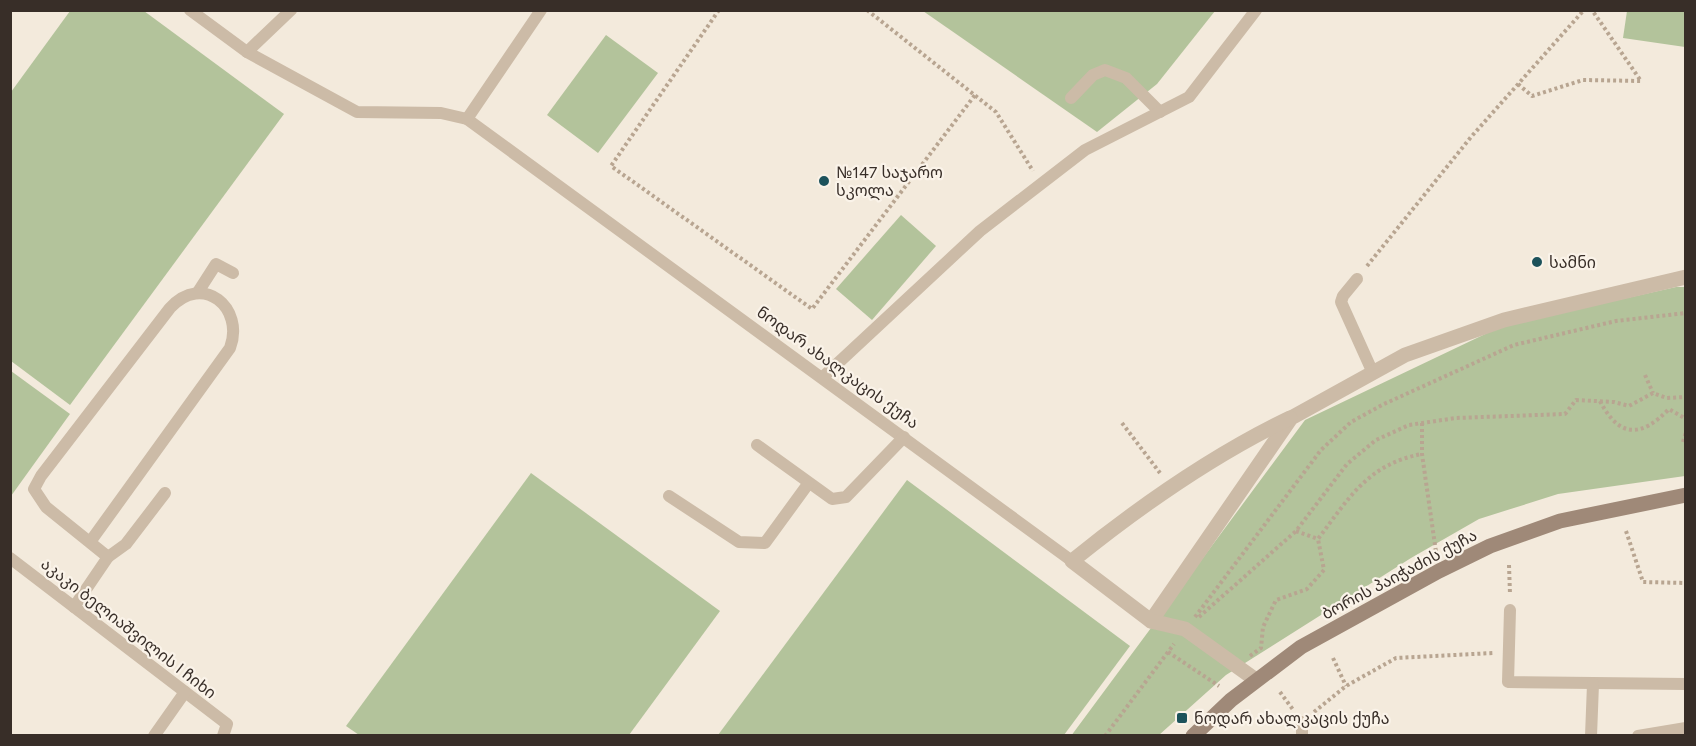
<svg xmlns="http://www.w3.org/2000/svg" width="1696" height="746" viewBox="0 0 1696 746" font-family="Figtree,'Noto Sans Georgian',sans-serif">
	<rect width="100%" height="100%" fill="#f3eadc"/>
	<!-- green -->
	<g fill="#b3c39b">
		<path d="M 70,11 L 144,11 L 284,114 L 70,405 L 11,361 L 11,92 Z"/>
		<path d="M 923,11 L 1215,11 L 1157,84 L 1097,132 Z"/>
		<path d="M 1627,11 L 1685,11 L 1685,47 L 1623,38 Z"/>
		<path d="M 606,35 L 658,73 L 598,153 L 547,115 Z"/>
		<path d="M 901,215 L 936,246 L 872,320 L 836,289 Z"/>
		<path d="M 1676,287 L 1685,287 L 1685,476 L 1558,494 L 1479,519 L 1411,558 L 1226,675 L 1159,735 L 1071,736 L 1305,420 L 1502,326 Z"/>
		<path d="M 11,371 L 70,414 L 11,496 Z"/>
		<path d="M 531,473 L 720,611 L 629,735 L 359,735 L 346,726 Z"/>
		<path d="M 907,480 L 1130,646 L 1064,735 L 718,735 Z"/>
	</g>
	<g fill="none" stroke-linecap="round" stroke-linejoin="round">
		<!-- path -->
		<g stroke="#b8a591" stroke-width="4" stroke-dasharray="3 3" stroke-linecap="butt">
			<path d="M 719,10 L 611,166 L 812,309 L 975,95"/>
			<path d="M 867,10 L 996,112 L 1033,171"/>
			<path d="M 1518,84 L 1532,96 L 1583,80 L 1641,81 L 1592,10"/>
			<path d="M 1367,266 L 1471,137 L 1584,10"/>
			<path d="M 1645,375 L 1653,393"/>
			<path d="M 1600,401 C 1619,438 1641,438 1669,409 L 1686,419"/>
			<path d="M 1122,423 L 1160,473"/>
			<path d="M 1422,423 L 1422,454 L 1436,552"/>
			<path d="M 1683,442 L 1686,432"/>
			<path d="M 1296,531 L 1318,539 C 1349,498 1368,464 1422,454"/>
			<path d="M 1626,531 L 1643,582 L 1686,583"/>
			<path d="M 1509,565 L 1510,594"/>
			<path d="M 1195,617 L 1321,450 L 1351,422 L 1384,404 L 1514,345 L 1616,321 L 1686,313"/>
			<path d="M 1199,617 L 1296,531 L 1347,464 L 1376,440 L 1409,425 L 1456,418 L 1565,414 L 1576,400 L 1614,402 L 1629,406 L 1653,393 L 1667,398 L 1686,397"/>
			<path d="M 1168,652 L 1219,686"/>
			<path d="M 1250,656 L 1261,648 L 1263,627 L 1276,600 L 1307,589 L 1324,570 L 1318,539"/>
			<path d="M 1333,658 L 1346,686"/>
			<path d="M 1280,692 L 1294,711"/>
			<path d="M 1314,712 L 1346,686 L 1396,658 L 1493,653"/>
			<path d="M 1105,736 L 1174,644"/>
		</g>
		<!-- lane -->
		<g stroke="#ccbba7" stroke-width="12">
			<path d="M 190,10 L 247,52"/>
			<path d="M 291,10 L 247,52 L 357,112 L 441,113 L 467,119 L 1072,561"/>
			<path d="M 1071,98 L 1093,75 L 1105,70 L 1126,78 L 1160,112"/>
			<path d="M 467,119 L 541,10"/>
			<path d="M 1357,279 L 1343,296 L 1341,302 L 1373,373"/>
			<path d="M 198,292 L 216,264 L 233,273"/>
			<path d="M 823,377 L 980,231 L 1085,150 L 1189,97 L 1256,10"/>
			<path d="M 757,445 L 832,499 L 846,497 L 904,437"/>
			<path d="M 669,496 L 739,542 L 765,543 L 808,484"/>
			<path d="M 108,557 L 126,544 L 165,493"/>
			<path d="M 10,558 L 227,724 L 223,736"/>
			<path d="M 74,607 L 108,557 L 46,507 L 34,489 L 41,476 L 170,308 C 203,272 245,308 230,348 L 90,542"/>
			<path d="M 1510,610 L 1508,682 L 1686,684"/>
			<path d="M 1302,722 L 1302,736"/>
			<path d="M 154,736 L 185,692"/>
			<path d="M 1591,736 L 1593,684"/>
			<path d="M 1638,736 L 1686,728"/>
		</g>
		<!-- street -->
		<g stroke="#ccbba7" stroke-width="15">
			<path d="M 1151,621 L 1291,418 L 1405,355 L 1504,320 L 1686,277"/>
			<path d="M 1256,680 L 1185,629 L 1151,621 L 1072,561 C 1140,506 1211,456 1290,418"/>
		</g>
		<!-- secondary -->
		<path stroke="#9f8978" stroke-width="15" d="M 1193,736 L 1231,700 L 1301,647 L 1439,571 L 1490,546 L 1560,521 L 1686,495"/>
	</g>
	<!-- markers -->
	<g fill="#1c525b" stroke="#faf3e9" stroke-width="2">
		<circle cx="824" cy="181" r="6"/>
		<circle cx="1537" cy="262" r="6"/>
		<rect x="1176" y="712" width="12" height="12" rx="3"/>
	</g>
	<g text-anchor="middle" stroke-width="4.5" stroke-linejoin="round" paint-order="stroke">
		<!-- poi labels -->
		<g font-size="16" fill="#382e28" stroke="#faf3e9" text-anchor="start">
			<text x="836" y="178">№147 საჯარო<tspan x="836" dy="18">სკოლა</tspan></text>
			<text x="1549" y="268">სამნი</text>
			<text x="1194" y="724">ნოდარ ახალკაცის ქუჩა</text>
		</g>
		<!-- street labels -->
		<g font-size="16" fill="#382e28" stroke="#faf3e9">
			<text transform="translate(838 367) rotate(36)" y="6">ნოდარ ახალკაცის ქუჩა</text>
			<text transform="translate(1399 574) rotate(-28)" y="6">ბორის პაიჭაძის ქუჩა</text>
			<text transform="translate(129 628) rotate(38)" y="6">აკაკი ბელიაშვილის I ჩიხი</text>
		</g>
	</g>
	<!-- border -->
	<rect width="1696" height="746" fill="none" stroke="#382e28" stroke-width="24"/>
</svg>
